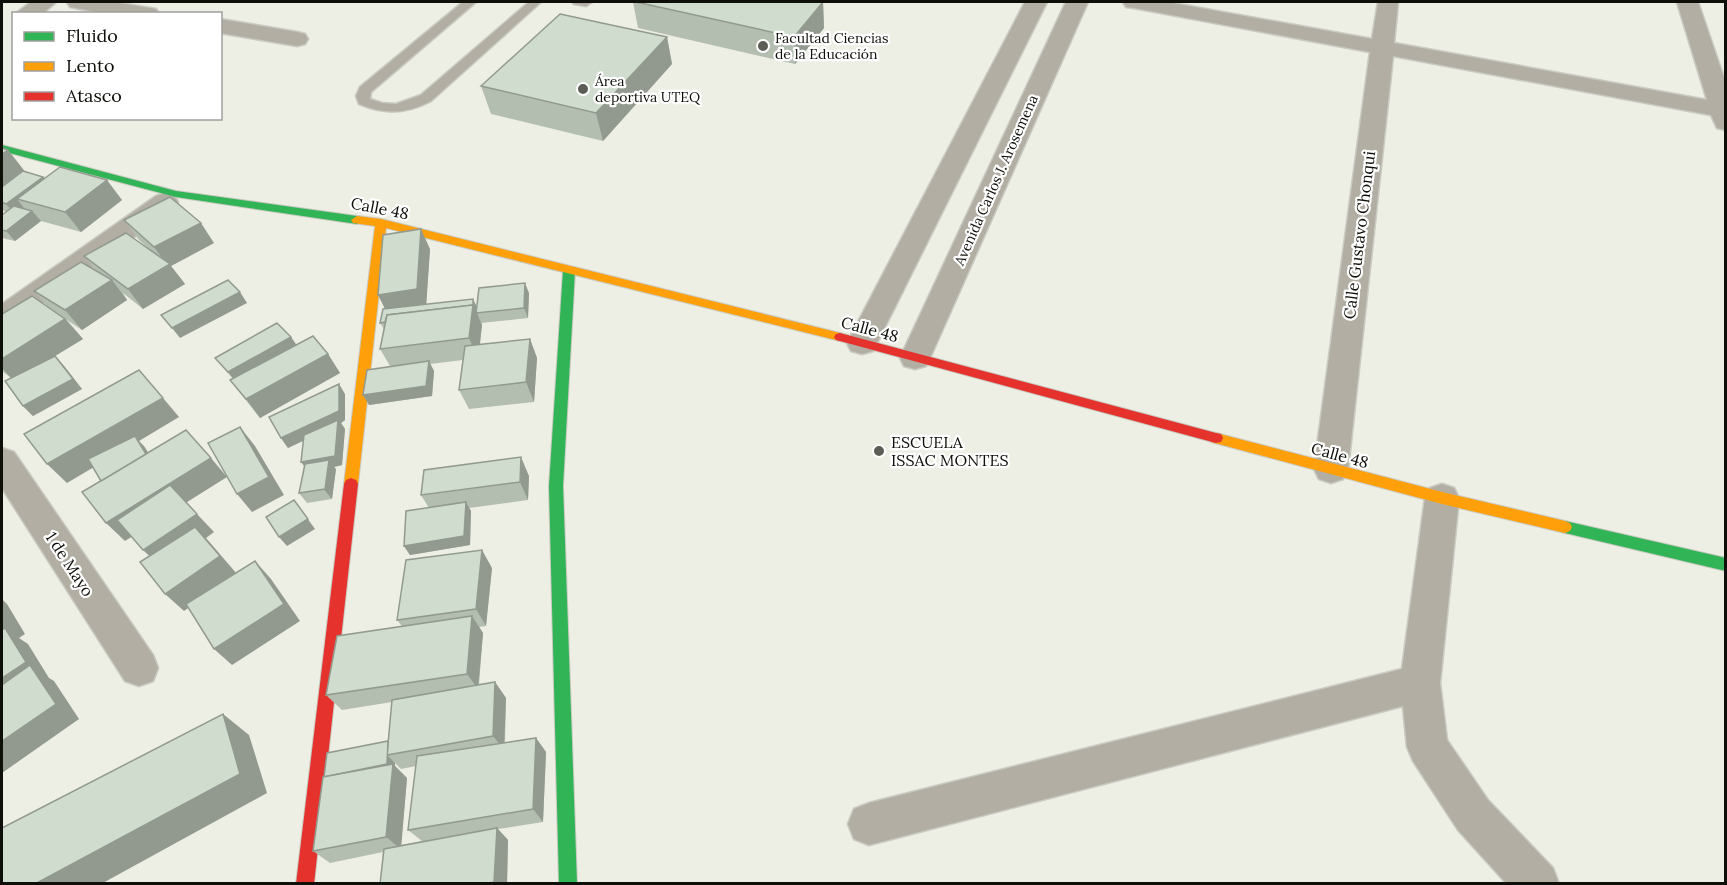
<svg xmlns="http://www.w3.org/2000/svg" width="1727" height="885" viewBox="0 0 1727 885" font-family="Lora,serif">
	<rect width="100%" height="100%" fill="#eeefe4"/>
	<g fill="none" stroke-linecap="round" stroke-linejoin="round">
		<defs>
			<g id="lane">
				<path d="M 463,2 L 476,2 L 371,92 L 370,99 L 382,103 L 396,104 L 421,95 L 529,2 L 541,2 L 431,101 C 407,114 384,115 359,104 L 356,96 L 360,87 Z"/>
				<path d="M 572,2 L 592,2 L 586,6 L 574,4 Z"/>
			</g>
			<g id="street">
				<path d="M 31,2 L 56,2 L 42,14 L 15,14 Z"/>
				<path d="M 67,2 L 113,2 L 156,9 L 159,14 L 107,14 L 70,7 Z"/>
				<path d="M 1025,2 L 1047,2 L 877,343 L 873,351 L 862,354 L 851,351 L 847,343 Z"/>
				<path d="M 1066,2 L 1088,2 L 930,358 L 926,366 L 915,369 L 904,366 L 900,358 Z"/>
				<path d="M 1123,2 L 1167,2 L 1372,39 L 1378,2 L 1398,2 L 1394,43 L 1707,100 L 1677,2 L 1698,2 L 1726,84 L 1726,130 L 1717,128 L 1711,115 L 1393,56 L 1348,469 L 1343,479 L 1331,483 L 1319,479 L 1314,469 L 1370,52 L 1134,8 L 1126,7 Z"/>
				<path d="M 220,19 L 297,32 L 305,34 L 308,39 L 305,44 L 297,46 L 220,33 Z"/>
				<path d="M 165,193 L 174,196 L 178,202 L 174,208 L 13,325 L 2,328 L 2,304 L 156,196 Z"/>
				<path d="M 2,448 L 14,452 L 153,655 L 158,668 L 153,681 L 139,686 L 125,681 L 2,488 Z"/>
				<path d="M 1442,484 L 1454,488 L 1459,498 L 1440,683 L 1447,740 L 1488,800 L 1553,868 L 1559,884 L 1507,884 L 1458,830 L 1413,761 L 1407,747 L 1403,706 L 869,845 L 854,839 L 848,824 L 854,809 L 869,803 L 1402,669 L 1425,498 L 1430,488 Z"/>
			</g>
			<g id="fast">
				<path d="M 2,145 L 176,191 L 357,216 L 363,220 L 357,224 L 176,197 L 2,151 Z"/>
				<path d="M 569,267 L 575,271 L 563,486 L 577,884 L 559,884 L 549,486 L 563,271 Z"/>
				<path d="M 1565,521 L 1726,558 L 1726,571 L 1565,533 L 1560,531 L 1558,527 L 1560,523 Z"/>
			</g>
			<g id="slow">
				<path d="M 357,216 L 381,219 L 840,333 L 846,337 L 840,341 L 386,228 L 358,484 L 356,488 L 346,488 L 344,484 L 375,226 L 353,223 L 351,220 Z"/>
				<path d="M 1216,433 L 1442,492 L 1565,521 L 1570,523 L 1572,527 L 1570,531 L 1565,533 L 1442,504 L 1211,442 L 1209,438 L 1211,434 Z"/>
			</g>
			<g id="jam">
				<path d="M 840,333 L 1216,433 L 1221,434 L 1223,438 L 1221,442 L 1216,443 L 836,340 L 834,337 L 836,334 Z"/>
				<path d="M 351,478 L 356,480 L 358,484 L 314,884 L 296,884 L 344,484 L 346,480 Z"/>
			</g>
		</defs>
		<!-- lane casing -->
		<use href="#lane" stroke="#c9cac2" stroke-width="3"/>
		<!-- street casing -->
		<use href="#street" stroke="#c9cac2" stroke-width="3"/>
		<!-- fast casing -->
		<use href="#fast" stroke="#c9cac2" stroke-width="2"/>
		<!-- slow casing -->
		<use href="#slow" stroke="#c9cac2" stroke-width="2"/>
		<!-- jam casing -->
		<use href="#jam" stroke="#c9cac2" stroke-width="2"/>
		<!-- lane -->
		<use href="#lane" fill="#b2aea3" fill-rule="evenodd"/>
		<!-- street -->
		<use href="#street" fill="#b2aea3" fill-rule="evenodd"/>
		<!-- fast -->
		<use href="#fast" fill="#30b455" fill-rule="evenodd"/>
		<!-- slow -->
		<use href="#slow" fill="#ff9f0a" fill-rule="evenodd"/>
		<!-- jam -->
		<use href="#jam" fill="#e5322d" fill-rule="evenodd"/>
	</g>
	<!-- wall -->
	<g fill="#b3bdb0" fill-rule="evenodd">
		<path d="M 633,2 L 823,2 L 824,28 L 795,64 L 638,28 Z"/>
		<path d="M 667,37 L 672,64 L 603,141 L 491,114 L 481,86 Z"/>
		<path d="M 2,148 L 8,150 L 25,172 L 43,177 L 45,178 L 122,200 L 81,232 L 41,221 L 15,241 L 2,238 L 2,215 L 6,212 L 2,210 Z"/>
		<path d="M 124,220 L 214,243 L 171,266 L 185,284 L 143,309 L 123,293 L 127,300 L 82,330 L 67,320 L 83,339 L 55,356 L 64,366 L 82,389 L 33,416 L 23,406 L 11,378 L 2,371 L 2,314 L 47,306 L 34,291 L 95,270 L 84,256 L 147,247 L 139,240 Z"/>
		<path d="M 430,249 L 426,304 L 477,307 L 529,293 L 528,318 L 481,323 L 482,325 L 480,345 L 530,339 L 537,358 L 534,402 L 469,409 L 459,390 L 463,360 L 430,364 L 434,371 L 432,396 L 369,405 L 390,366 L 380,349 L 384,329 L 380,323 L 385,309 Z"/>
		<path d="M 296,345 L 328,354 L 340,373 L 260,418 L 230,380 L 233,379 L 215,358 Z"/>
		<path d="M 345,394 L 345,420 L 341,423 L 345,429 L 342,465 L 334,467 L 336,469 L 332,499 L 307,503 L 299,493 L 304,466 L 301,462 L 303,441 L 288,448 L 281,438 Z"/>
		<path d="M 529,476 L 528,500 L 469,508 L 471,511 L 470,545 L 410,555 L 404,546 L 429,508 L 421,495 Z"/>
		<path d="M 492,568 L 486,626 L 479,627 L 483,633 L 479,685 L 495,682 L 506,698 L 505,743 L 536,738 L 546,752 L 543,822 L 498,829 L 508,840 L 507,884 L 380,884 L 383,852 L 330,863 L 313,851 L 388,741 L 392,702 L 342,710 L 326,695 L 402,626 L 397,620 ZM 395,763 L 401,769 L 416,766 L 408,830 L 422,841 L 401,845 L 407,778 L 395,766 Z"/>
	</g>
	<!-- shaded-wall -->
	<g fill="#929a90">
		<path d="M 823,2 L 824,28 L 795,64 L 794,37 Z"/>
		<path d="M 667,37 L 672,64 L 603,141 L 596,113 Z"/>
		<path d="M 8,150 L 30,178 L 2,198 L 2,154 Z"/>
		<path d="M 43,177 L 52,187 L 17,199 L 24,208 L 15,214 L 6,204 Z"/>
		<path d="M 107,180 L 122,200 L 81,232 L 65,212 Z"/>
		<path d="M 32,211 L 41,221 L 15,241 L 6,231 Z"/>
		<path d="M 201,223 L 214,243 L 171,266 L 185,284 L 143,309 L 128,289 L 168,266 L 154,247 Z"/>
		<path d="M 421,229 L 430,249 L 426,309 L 388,315 L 378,295 Z"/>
		<path d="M 112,280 L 127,300 L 82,330 L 65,310 Z"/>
		<path d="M 525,283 L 529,293 L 528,318 L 524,308 Z"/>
		<path d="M 240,292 L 247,303 L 180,338 L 172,328 Z"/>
		<path d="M 473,299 L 478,309 L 477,313 L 482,325 L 478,358 L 469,338 Z"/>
		<path d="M 65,319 L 83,339 L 55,356 L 64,366 L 82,389 L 33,416 L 23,406 L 15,382 L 2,368 L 2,359 Z"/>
		<path d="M 291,337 L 298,347 L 236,382 L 228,372 Z"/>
		<path d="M 530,339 L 537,358 L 534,402 L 526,382 Z"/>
		<path d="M 328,354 L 340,373 L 260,418 L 246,399 Z"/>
		<path d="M 429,361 L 434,371 L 432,396 L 369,405 L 363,395 Z"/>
		<path d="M 339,384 L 345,394 L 345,420 L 341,423 L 345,429 L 342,465 L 334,467 L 336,469 L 332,499 L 301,462 L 338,424 L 288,448 L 281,438 Z"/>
		<path d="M 163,398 L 179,417 L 139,441 L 144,446 L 158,468 L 112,492 L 138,441 L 67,483 L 47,464 Z"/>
		<path d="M 240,427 L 255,446 L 284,495 L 252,512 L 237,494 Z"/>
		<path d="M 521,457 L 529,476 L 528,500 L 520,482 Z"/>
		<path d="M 211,458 L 227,477 L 125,541 L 106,523 Z"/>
		<path d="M 294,500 L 315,529 L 287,546 L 279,537 Z"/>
		<path d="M 466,502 L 471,511 L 470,545 L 410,555 L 404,546 Z"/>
		<path d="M 197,514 L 214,532 L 206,538 L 237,574 L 184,611 L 165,594 L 162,568 L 143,550 Z"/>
		<path d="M 482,550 L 492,568 L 486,626 L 476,609 Z"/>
		<path d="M 255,561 L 271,579 L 300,621 L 232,665 L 214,649 Z"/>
		<path d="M 2,599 L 7,604 L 25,634 L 19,638 L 28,644 L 49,678 L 54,681 L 79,719 L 2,773 Z"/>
		<path d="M 472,616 L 483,633 L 478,689 L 467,674 Z"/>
		<path d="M 495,682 L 506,698 L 504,750 L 493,736 Z"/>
		<path d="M 223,714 L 249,735 L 267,793 L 101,884 L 35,884 Z"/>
		<path d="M 536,738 L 546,752 L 543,822 L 533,809 Z"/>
		<path d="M 388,756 L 395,763 L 395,766 L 407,778 L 401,849 L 386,837 L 332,784 Z"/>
		<path d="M 497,828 L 508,840 L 507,884 L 497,884 L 494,882 Z"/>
	</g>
	<!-- building -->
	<g fill="#d0dccd" stroke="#929a90" stroke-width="1.5">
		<path d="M 636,2 L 823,2 L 794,37 Z"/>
		<path d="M 560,14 L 667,37 L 596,113 L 481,86 Z"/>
		<path d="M 2,148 L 8,150 L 2,154 Z"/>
		<path d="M 60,167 L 107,180 L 65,212 L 17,199 Z"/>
		<path d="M 23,171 L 43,177 L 6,204 L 2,202 L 2,187 Z"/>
		<path d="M 170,197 L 201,223 L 154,247 L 124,220 Z"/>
		<path d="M 14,206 L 32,211 L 6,231 L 2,230 L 2,215 Z"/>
		<path d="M 421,229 L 417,289 L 378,295 L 383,235 Z"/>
		<path d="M 126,233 L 170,264 L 128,289 L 84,256 Z"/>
		<path d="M 81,262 L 112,280 L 65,310 L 34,291 Z"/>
		<path d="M 228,280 L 240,292 L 172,328 L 161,315 Z"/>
		<path d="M 525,283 L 524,308 L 476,313 L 479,288 Z"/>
		<path d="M 32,296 L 65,319 L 2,359 L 2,314 Z"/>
		<path d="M 473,299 L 473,305 L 387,315 L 385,322 L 380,323 L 383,309 Z"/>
		<path d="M 473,305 L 469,338 L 380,349 L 387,315 Z"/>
		<path d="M 277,323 L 291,337 L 228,372 L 215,358 Z"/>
		<path d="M 313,336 L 328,354 L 246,399 L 230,380 Z"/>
		<path d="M 530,339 L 526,382 L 459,390 L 465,346 Z"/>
		<path d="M 55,356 L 73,379 L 23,406 L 5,381 Z"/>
		<path d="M 429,361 L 426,386 L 363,395 L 367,370 Z"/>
		<path d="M 139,370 L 163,398 L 47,464 L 24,434 Z"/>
		<path d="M 339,384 L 339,411 L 281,438 L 269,417 Z"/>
		<path d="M 338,420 L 335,456 L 301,462 L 304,435 Z"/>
		<path d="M 240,427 L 269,477 L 237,494 L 208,443 Z"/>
		<path d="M 186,430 L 211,458 L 106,523 L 82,492 Z"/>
		<path d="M 135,436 L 146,454 L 101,481 L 88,459 Z"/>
		<path d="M 521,457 L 520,482 L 421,495 L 424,470 Z"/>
		<path d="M 329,460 L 325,489 L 299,493 L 305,464 Z"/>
		<path d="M 170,485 L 197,514 L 143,550 L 117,520 Z"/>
		<path d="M 294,500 L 308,519 L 279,537 L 266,517 Z"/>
		<path d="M 466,502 L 464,536 L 404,546 L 406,511 Z"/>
		<path d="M 195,527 L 220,556 L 165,594 L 140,562 Z"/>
		<path d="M 482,550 L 476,609 L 397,620 L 406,560 Z"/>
		<path d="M 255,561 L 284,604 L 214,649 L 186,604 Z"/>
		<path d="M 472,616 L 467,674 L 326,695 L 337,636 Z"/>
		<path d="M 5,628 L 26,662 L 2,678 L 2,630 Z"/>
		<path d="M 30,665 L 56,704 L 2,741 L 2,685 Z"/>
		<path d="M 495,682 L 493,736 L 387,755 L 392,700 Z"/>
		<path d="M 223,714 L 240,774 L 35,884 L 2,884 L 2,828 Z"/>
		<path d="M 536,738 L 533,809 L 408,830 L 417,756 Z"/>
		<path d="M 388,741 L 387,764 L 324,777 L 327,753 Z"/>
		<path d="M 393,764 L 386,837 L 313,851 L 323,777 Z"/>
		<path d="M 497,828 L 494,882 L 484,884 L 380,884 L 384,849 Z"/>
	</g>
	<!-- markers -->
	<g fill="#5c5d55" stroke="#fff" stroke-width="2">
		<circle cx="763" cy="46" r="6"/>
		<circle cx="583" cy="89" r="6"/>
		<circle cx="879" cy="451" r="6"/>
	</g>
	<g text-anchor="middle" stroke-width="4.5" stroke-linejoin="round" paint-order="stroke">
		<!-- far-poi labels -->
		<g font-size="14" fill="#0e0f08" stroke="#fff" text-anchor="start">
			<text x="775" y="43">Facultad Ciencias<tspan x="775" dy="16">de la Educación</tspan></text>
			<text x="595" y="86">Área<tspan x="595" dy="16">deportiva UTEQ</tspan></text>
		</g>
		<!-- far-street labels -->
		<g font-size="14" fill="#0e0f08" stroke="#fff">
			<text transform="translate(996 180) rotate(-66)" y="5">Avenida Carlos J. Arosemena</text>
		</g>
		<!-- street labels -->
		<g font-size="16" fill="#0e0f08" stroke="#fff">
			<text transform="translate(380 208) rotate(11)" y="6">Calle 48</text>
			<text transform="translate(1359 235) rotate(-83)" y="6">Calle Gustavo Chonqui</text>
			<text transform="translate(870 329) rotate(15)" y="6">Calle 48</text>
			<text transform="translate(1340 455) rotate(15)" y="6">Calle 48</text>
			<text transform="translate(70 564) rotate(57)" y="6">1 de Mayo</text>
		</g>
		<!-- poi labels -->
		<g font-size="16" fill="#0e0f08" stroke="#fff" text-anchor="start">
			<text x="891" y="448">ESCUELA<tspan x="891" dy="18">ISSAC MONTES</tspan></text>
		</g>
	</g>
	<!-- border -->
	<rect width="1727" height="885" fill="none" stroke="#0e0f08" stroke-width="6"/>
	<!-- legend -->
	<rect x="12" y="12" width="210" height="108" fill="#ffffff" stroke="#9f9f9c" stroke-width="1.5"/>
	<rect x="24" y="32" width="30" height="9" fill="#30b455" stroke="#9f9f9c" stroke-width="1.5"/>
	<text x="66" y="42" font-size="18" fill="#0e0f08">Fluido</text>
	<rect x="24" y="62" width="30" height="9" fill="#ff9f0a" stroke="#9f9f9c" stroke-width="1.5"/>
	<text x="66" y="72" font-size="18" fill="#0e0f08">Lento</text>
	<rect x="24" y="92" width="30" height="9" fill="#e5322d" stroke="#9f9f9c" stroke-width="1.5"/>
	<text x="66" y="102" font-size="18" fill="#0e0f08">Atasco</text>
</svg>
